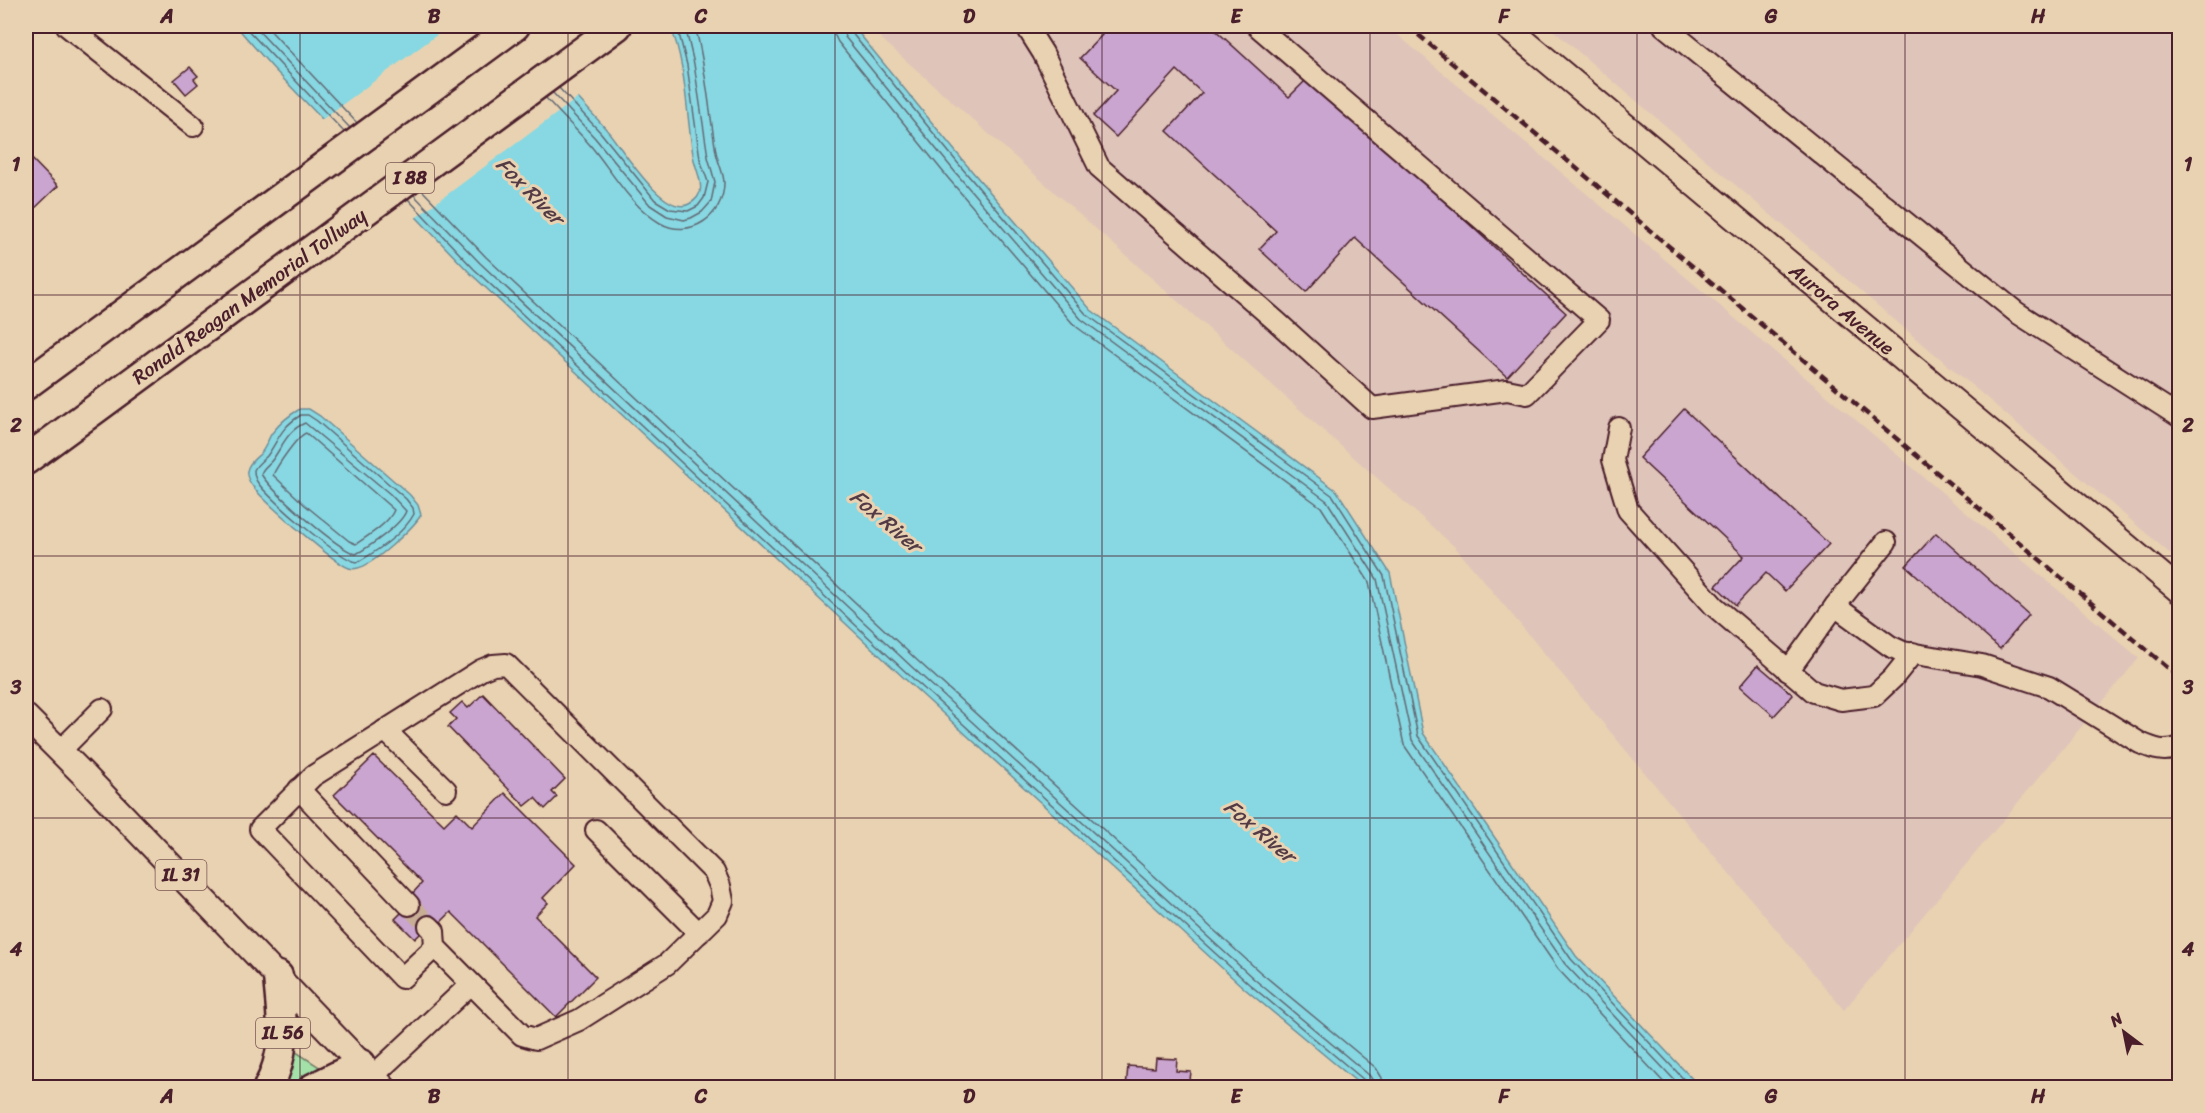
<svg xmlns="http://www.w3.org/2000/svg" width="2205" height="1113" viewBox="0 0 2205 1113" font-family="Sriracha,sans-serif">
	<rect width="100%" height="100%" fill="#e9d2b1"/>
	<filter id="ink" filterUnits="userSpaceOnUse"><feTurbulence type="fractalNoise" baseFrequency=".0167" numOctaves="2"/><feDisplacementMap in="SourceGraphic" scale="12" xChannelSelector="R" yChannelSelector="G"/><feConvolveMatrix kernelMatrix="1 2 1 2 8 2 1 2 1" color-interpolation-filters="sRGB"/></filter>
	<g filter="url(#ink)">
		<!-- built -->
		<g fill="#dfc4ba">
			<path d="M 867,26 L 1387,26 L 2139,658 L 1844,1010 L 1455,547 Z"/>
			<path d="M 1548,26 L 2179,26 L 2179,561 Z"/>
		</g>
		<!-- green -->
		<path fill="#a3e1a8" stroke="#76806a" stroke-width="1.5" d="M 290,1048 L 324,1070 L 295,1087 L 278,1088 Z"/>
		<!-- water -->
		<g fill="#87d8e2" stroke="#6f8e99" stroke-width="1.5">
			<path d="M 236,26 L 510,26 C 542,60 575,94 606,129 C 621,146 663,218 689,204 C 709,194 698,176 694,160 C 686,119 687,63 670,26 L 853,26 L 965,163 L 1091,310 L 1337,491 L 1390,573 L 1423,733 L 1576,956 L 1700,1087 L 1363,1087 L 1245,989 L 904,678 L 470,273 L 272,67 Z"/>
			<path d="M 300,409 L 309,409 L 320,416 L 410,495 L 418,505 L 421,515 C 413,528 373,565 358,568 C 355,569 352,569 349,568 C 334,563 265,502 254,488 C 250,483 246,476 247,471 C 248,463 256,458 261,453 C 266,447 268,439 272,433 C 280,423 289,415 300,409 Z"/>
		</g>
		<!-- pier -->
		<path fill="#e9d2b1" d="M 449,26 L 514,26 L 579,97 L 414,219 L 320,121 Z"/>
		<g fill="none" stroke-linecap="round" stroke-linejoin="round">
			<!-- shore -->
			<g stroke="#626974" stroke-width="1.5">
				<path d="M 244,26 L 344,132"/>
				<path d="M 254,26 L 350,128"/>
				<path d="M 266,26 L 357,123"/>
				<path d="M 833,26 L 834,34 L 838,42 L 948,178 L 1074,325 L 1321,507 L 1369,582 L 1404,745 L 1558,969 L 1669,1088"/>
				<path d="M 842,26 L 845,37 L 955,172 L 1081,319 L 1327,501 L 1377,579 L 1412,740 L 1565,964 L 1682,1088"/>
				<path d="M 849,26 L 851,32 L 961,167 L 1086,314 L 1333,496 L 1384,576 L 1418,736 L 1571,959 L 1692,1088"/>
				<path d="M 559,88 L 601,133 L 655,200 L 670,209 L 688,211 L 698,206 L 704,198 L 708,182 L 700,159 L 687,65 L 677,26"/>
				<path d="M 553,93 L 595,138 L 650,205 L 667,216 L 684,220 L 691,218 L 702,212 L 711,202 L 715,182 L 708,157 L 694,64 L 685,26"/>
				<path d="M 546,98 C 560,114 576,129 590,145 C 612,171 629,205 660,223 C 690,240 724,216 724,183 C 724,173 718,163 716,152 C 709,110 706,67 695,26"/>
				<path d="M 421,189 L 486,257 L 919,662 L 1260,972 L 1376,1068 L 1382,1078 L 1383,1088"/>
				<path d="M 414,195 L 480,263 L 913,668 L 1254,979 L 1369,1075 L 1373,1081 L 1374,1088"/>
				<path d="M 408,199 L 474,269 L 908,674 L 1249,984 L 1364,1080 L 1367,1088"/>
				<path d="M 301,415 L 308,415 L 317,421 L 406,499 L 413,508 L 414,514 C 404,533 377,551 358,562 C 342,562 269,499 258,483 C 255,479 254,475 254,470 C 257,464 262,461 267,456 C 280,438 279,429 301,415 Z"/>
				<path d="M 305,423 L 390,494 L 406,511 C 401,525 369,547 356,554 C 339,550 271,491 261,474 C 263,467 269,465 273,459 C 283,445 288,430 305,423 Z"/>
				<path d="M 306,433 L 394,510 C 389,523 368,536 356,544 L 349,541 L 305,505 L 273,475 C 277,466 297,436 306,433 Z"/>
			</g>
		</g>
		<!-- building -->
		<g fill="#c9a5cf" stroke="#4a1f2b" stroke-width="1.5">
			<path d="M 1092,26 L 1211,26 L 1289,97 L 1309,77 L 1566,313 L 1507,377 L 1355,238 L 1306,292 L 1259,249 L 1276,231 L 1167,131 L 1202,93 L 1177,70 L 1116,137 L 1093,116 L 1116,91 L 1080,58 L 1102,35 Z"/>
			<path d="M 190,67 L 198,76 L 194,79 L 198,84 L 186,94 L 174,80 Z"/>
			<path d="M 26,153 L 58,186 L 31,212 L 26,207 Z"/>
			<path d="M 1684,409 L 1829,544 L 1785,591 L 1766,573 L 1736,605 L 1716,586 L 1744,556 L 1639,458 Z"/>
			<path d="M 1936,533 L 2029,615 L 2000,649 L 1906,566 Z"/>
			<path d="M 1758,665 L 1793,695 L 1774,716 L 1740,686 Z"/>
			<path d="M 483,694 L 565,779 L 552,792 L 557,797 L 545,809 L 535,798 L 525,806 L 448,727 L 456,719 L 450,713 L 462,702 L 468,708 Z"/>
			<path d="M 374,756 L 444,825 L 457,812 L 472,827 L 505,793 L 576,864 L 543,898 L 548,903 L 535,916 L 596,977 L 556,1017 L 451,912 L 441,922 L 436,918 L 415,939 L 395,919 L 416,898 L 412,894 L 422,883 L 334,795 Z"/>
			<path d="M 1156,1058 L 1177,1059 L 1176,1071 L 1191,1072 L 1189,1088 L 1126,1088 L 1128,1066 L 1155,1068 Z"/>
		</g>
		<g fill="none" stroke-linecap="round" stroke-linejoin="round">
			<!-- minor-tunnel -->
			<path stroke="#c9ae96" stroke-width="20" stroke-dasharray="20 10" stroke-linecap="butt" d="M 409,905 L 429,926"/>
			<defs>
				<g id="minor">
					<path d="M 67,26 L 193,126"/>
					<path d="M 1026,26 L 1043,53 L 1099,167 L 1276,321 L 1372,408 L 1507,390 L 1527,394 L 1599,320 L 1257,26"/>
					<path d="M 1664,26 L 2016,312 L 2180,417"/>
					<path d="M 1619,428 L 1613,460 L 1628,510 L 1714,606 L 1814,692 L 1841,700 L 1874,696 L 1893,678 L 1913,653"/>
					<path d="M 1886,542 L 1835,606 L 1890,646 L 1903,652 L 1982,665 L 2049,687 L 2140,743 C 2154,749 2164,753 2180,747"/>
					<path d="M 1788,671 L 1835,606"/>
					<path d="M 385,730 L 446,790"/>
					<path d="M 60,751 L 102,709"/>
					<path d="M 299,789 L 409,905"/>
					<path d="M 596,830 L 699,933"/>
					<path d="M 429,926 L 434,931 L 435,947 L 522,1035 L 536,1039 L 579,1020 L 667,964 L 717,915 L 723,901 L 720,886 L 714,872 L 506,664 L 493,665 L 481,670 L 313,776 L 260,829 L 402,978 L 435,947"/>
					<path d="M 373,1076 L 471,984"/>
				</g>
				<g id="major">
					<path d="M 1506,26 L 2180,591"/>
					<path d="M 26,717 L 84,775 L 384,1088"/>
				</g>
				<g id="highway">
					<path d="M 26,385 L 515,26"/>
					<path d="M 26,460 L 617,26"/>
					<path d="M 268,1088 C 289,1048 281,1018 278,976"/>
					<path d="M 313,1088 L 361,1064"/>
				</g>
			</defs>
			<!-- minor casing -->
			<use href="#minor" stroke="#4a1f2b" stroke-width="24"/>
			<!-- major casing -->
			<use href="#major" stroke="#4a1f2b" stroke-width="28"/>
			<!-- highway casing -->
			<use href="#highway" stroke="#4a1f2b" stroke-width="33"/>
			<!-- minor -->
			<use href="#minor" stroke="#e9d2b1" stroke-width="20"/>
			<!-- major -->
			<use href="#major" stroke="#e9d2b1" stroke-width="24"/>
			<!-- highway -->
			<use href="#highway" stroke="#e9d2b1" stroke-width="28"/>
			<!-- rail -->
			<path stroke="#4a1f2b" stroke-width="4.5" stroke-dasharray="9 4.5" stroke-linecap="butt" d="M 1408,26 L 2180,678"/>
		</g>
	</g>
	<!-- grid -->
	<path fill="none" stroke="#4a1f2b" stroke-width="1.5" stroke-opacity="0.55" d="M 300,26 L 300,1088M 568,26 L 568,1088M 835,26 L 835,1088M 1102,26 L 1102,1088M 1370,26 L 1370,1088M 1637,26 L 1637,1088M 1905,26 L 1905,1088M 26,295 L 2180,295M 26,556 L 2180,556M 26,818 L 2180,818"/>
	<g text-anchor="middle" stroke-width="6" stroke-linejoin="round" paint-order="stroke">
		<!-- shield labels -->
		<g fill="#e9d2b1" stroke="#7a5553" stroke-width="1.5">
			<rect x="386" y="163" width="48" height="30" rx="4.5"/>
			<rect x="155.5" y="860" width="51" height="30" rx="4.5"/>
			<rect x="256" y="1018" width="54" height="30" rx="4.5"/>
		</g>
		<g font-size="18" font-weight="bold" fill="#4a1f2b">
			<text x="410" y="184">I 88</text>
			<text x="181" y="881">IL 31</text>
			<text x="283" y="1039">IL 56</text>
		</g>
		<!-- street labels -->
		<g font-size="20" fill="#4a1f2b" stroke="#e9d2b1">
			<text transform="translate(249 296) rotate(-36)" y="7">Ronald Reagan Memorial Tollway</text>
			<text transform="translate(1842 309) rotate(40)" y="7">Aurora Avenue</text>
		</g>
		<!-- water labels -->
		<g font-size="21" font-style="italic" fill="#533b46" stroke="#e9d2b1">
			<text transform="translate(530 191) rotate(45)" y="7">Fox River</text>
			<text transform="translate(886 521) rotate(40)" y="7">Fox River</text>
			<text transform="translate(1260 831) rotate(40)" y="7">Fox River</text>
		</g>
	</g>
	<!-- margin -->
	<rect width="2205" height="1113" fill="none" stroke="#e9d2b1" stroke-width="66"/>
	<!-- north arrow -->
	<g transform="translate(2124 1032) rotate(328)" stroke="#e9d2b1" stroke-width="4.5" paint-order="stroke">
	<path d="M0-4.5L10 22L0 15L-10 22Z" fill="#4a1f2b"/>
	<text y="-9" font-size="16" font-weight="bold" text-anchor="middle" fill="#4a1f2b">N</text>
	</g>
	<rect x="33" y="33" width="2139" height="1047" fill="none" stroke="#4a1f2b" stroke-width="2"/>
	<g font-size="20" text-anchor="middle" font-weight="bold" fill="#4a1f2b">
		<text x="167" y="23">A</text>
		<text x="434" y="23">B</text>
		<text x="701" y="23">C</text>
		<text x="969" y="23">D</text>
		<text x="1236" y="23">E</text>
		<text x="1504" y="23">F</text>
		<text x="1771" y="23">G</text>
		<text x="2038" y="23">H</text>
		<text x="16" y="171">1</text>
		<text x="2188" y="171">1</text>
		<text x="16" y="432">2</text>
		<text x="2188" y="432">2</text>
		<text x="16" y="694">3</text>
		<text x="2188" y="694">3</text>
		<text x="16" y="956">4</text>
		<text x="2188" y="956">4</text>
		<text x="167" y="1103">A</text>
		<text x="434" y="1103">B</text>
		<text x="701" y="1103">C</text>
		<text x="969" y="1103">D</text>
		<text x="1236" y="1103">E</text>
		<text x="1504" y="1103">F</text>
		<text x="1771" y="1103">G</text>
		<text x="2038" y="1103">H</text>
	</g>
</svg>
